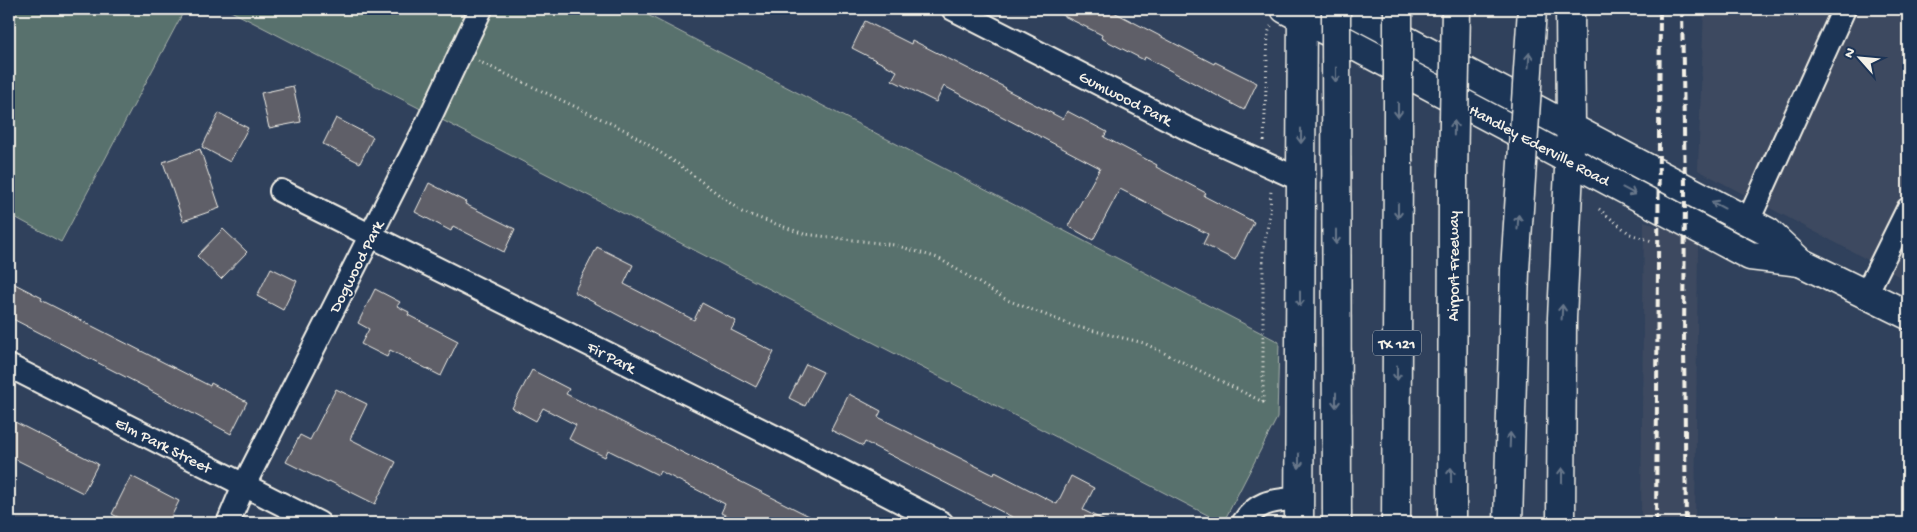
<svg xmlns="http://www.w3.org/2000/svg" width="1917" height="532" viewBox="0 0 1917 532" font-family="'Gochi Hand',sans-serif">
	<rect width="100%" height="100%" fill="#30415c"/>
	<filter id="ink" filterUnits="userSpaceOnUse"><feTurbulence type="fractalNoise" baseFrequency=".02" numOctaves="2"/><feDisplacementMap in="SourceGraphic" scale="10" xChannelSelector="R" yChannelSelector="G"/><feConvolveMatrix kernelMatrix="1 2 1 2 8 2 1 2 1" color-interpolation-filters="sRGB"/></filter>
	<g filter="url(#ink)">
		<!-- built -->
		<g fill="#3e4a60">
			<path d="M 1704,9 L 1908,9 L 1908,281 L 1698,170 Z"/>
			<path d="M 1644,221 L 1698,242 L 1695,523 L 1641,523 Z"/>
		</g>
		<!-- green -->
		<g fill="#59716d" stroke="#a6b1aa">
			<path d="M 9,9 L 185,9 L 61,242 L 9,214 Z"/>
			<path d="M 227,9 L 636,9 L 1279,342 L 1277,418 L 1223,523 Z"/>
		</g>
		<!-- building -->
		<g fill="#5e5e68" stroke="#f4f1e8">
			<path d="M 1050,9 L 1108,9 L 1214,64 L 1215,62 L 1257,83 L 1244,110 L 1145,57 L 1144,60 L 1101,38 L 1102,35 Z"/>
			<path d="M 865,21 L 911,44 L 912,40 L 1006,88 L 1005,89 L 1063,119 L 1067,111 L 1107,132 L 1104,137 L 1157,165 L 1156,167 L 1206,193 L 1204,196 L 1254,222 L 1235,260 L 1203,244 L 1208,234 L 1120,189 L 1093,240 L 1068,226 L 1100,168 L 944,86 L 936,102 L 892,80 L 897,71 L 852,48 Z"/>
			<path d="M 293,86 L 301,122 L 269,128 L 261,93 Z"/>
			<path d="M 219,113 L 248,128 L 230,162 L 202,147 Z"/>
			<path d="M 336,118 L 373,137 L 360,163 L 323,144 Z"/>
			<path d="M 200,149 L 220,208 L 183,221 L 163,162 Z"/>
			<path d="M 429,183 L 466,202 L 465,204 L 515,229 L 504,252 L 453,226 L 451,231 L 415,212 Z"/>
			<path d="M 223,229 L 247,252 L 221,279 L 197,256 Z"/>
			<path d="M 597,247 L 633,265 L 624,284 L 694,320 L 702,303 L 736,321 L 731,330 L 774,352 L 756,387 L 574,292 Z"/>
			<path d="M 271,268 L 297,281 L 283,310 L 257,296 Z"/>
			<path d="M 9,281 L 42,298 L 41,300 L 210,386 L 211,383 L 247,402 L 231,434 L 149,390 L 149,389 L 9,317 Z"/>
			<path d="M 375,289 L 400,302 L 397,306 L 409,312 L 408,315 L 458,341 L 441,376 L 390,350 L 387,357 L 361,344 L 369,329 L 358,323 Z"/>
			<path d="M 806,364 L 823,372 L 805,406 L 789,398 Z"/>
			<path d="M 532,370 L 569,389 L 566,394 L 823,523 L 741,523 L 721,513 L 725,504 L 660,471 L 658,475 L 608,450 L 605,457 L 569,439 L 576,425 L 543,408 L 536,421 L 512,408 Z"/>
			<path d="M 336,389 L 367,404 L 350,439 L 396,462 L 375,504 L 329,481 L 328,483 L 286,462 L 300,435 L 310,440 Z"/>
			<path d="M 849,394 L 881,411 L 878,417 L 994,475 L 995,472 L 1057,504 L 1071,476 L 1094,488 L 1083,510 L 1109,523 L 1024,523 L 865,442 L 863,446 L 831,430 Z"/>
			<path d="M 9,419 L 98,464 L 83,493 L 9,456 Z"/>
			<path d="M 131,476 L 179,501 L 168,523 L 129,523 L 112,514 Z"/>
		</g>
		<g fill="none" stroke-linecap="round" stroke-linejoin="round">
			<defs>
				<g id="minor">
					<path d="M 953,9 L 1186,128 L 1301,180"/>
					<path d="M 281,191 L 795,447 L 942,523"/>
					<path d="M 1748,221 L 1844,9"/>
					<path d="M 1866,294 L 1908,209"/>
					<path d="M 9,366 L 319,523"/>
					<path d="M 228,523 L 244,485 L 424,130 L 481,9"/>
					<path d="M 1243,523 C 1258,500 1274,501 1300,498"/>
				</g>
				<g id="major">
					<path d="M 1285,9 L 1750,256 L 1800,262"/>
					<path d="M 1347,9 L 1768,232 L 1800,262 L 1908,315"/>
					<path d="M 1570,9 L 1571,127"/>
					<path d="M 1299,523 L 1302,9"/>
				</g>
				<g id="highway">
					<path d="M 1396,523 L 1398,162"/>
					<path d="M 1452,523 L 1453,176"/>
					<path d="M 1508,523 L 1515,270"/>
					<path d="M 1561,523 L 1562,318 L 1571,127"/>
				</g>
			</defs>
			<!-- minor casing -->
			<use href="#minor" stroke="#f4f1e8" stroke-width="26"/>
			<!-- major casing -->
			<use href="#major" stroke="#f4f1e8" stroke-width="31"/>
			<!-- highway casing -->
			<use href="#highway" stroke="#f4f1e8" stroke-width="31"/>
			<!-- path -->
			<g stroke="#f4f1e8" stroke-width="3" stroke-dasharray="1 4" stroke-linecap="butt">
				<path d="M 478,61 L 627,131 L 678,164 L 742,212 L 804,234 L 895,245 L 938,258 L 1007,300 L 1074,326 L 1144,343 L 1263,402 L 1263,251 L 1270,214 L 1271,189"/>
				<path d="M 1264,141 L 1268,33 L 1271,26"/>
				<path d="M 1599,209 L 1630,234 L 1652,241"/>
			</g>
			<!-- minor -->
			<use href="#minor" stroke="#1d3557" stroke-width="22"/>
			<!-- major -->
			<use href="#major" stroke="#1d3557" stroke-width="28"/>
			<!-- highway -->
			<use href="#highway" stroke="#1d3557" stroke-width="28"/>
			<!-- rail -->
			<g stroke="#f4f1e8" stroke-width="4" stroke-dasharray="8 4" stroke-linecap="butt">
				<path d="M 1682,9 L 1685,188 L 1684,346 L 1686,523"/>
				<path d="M 1656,523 L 1660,9"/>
			</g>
			<defs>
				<g id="highway-bridge">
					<path d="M 1336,9 L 1337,523"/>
					<path d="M 1398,162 L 1398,9"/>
					<path d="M 1453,176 L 1456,9"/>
					<path d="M 1515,270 L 1532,9"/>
				</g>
			</defs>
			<!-- highway-bridge casing -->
			<use href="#highway-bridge" stroke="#f4f1e8" stroke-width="31" stroke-linecap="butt"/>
			<!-- highway-bridge -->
			<use href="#highway-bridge" stroke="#1d3557" stroke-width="28"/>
		</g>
		<!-- one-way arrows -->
		<defs><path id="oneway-shaft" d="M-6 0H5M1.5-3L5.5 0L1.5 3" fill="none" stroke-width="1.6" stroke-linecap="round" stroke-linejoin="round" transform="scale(1.25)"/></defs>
		<g stroke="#68778a">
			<use href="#oneway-shaft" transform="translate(1529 60) rotate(-86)"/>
			<use href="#oneway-shaft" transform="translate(1336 75) rotate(90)"/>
			<use href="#oneway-shaft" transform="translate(1398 110) rotate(90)"/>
			<use href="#oneway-shaft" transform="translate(1454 128) rotate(-89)"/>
			<use href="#oneway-shaft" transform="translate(1301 136) rotate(90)"/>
			<use href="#oneway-shaft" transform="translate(1629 191) rotate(28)"/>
			<use href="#oneway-shaft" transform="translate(1718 205) rotate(-152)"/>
			<use href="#oneway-shaft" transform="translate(1398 211) rotate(90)"/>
			<use href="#oneway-shaft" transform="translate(1518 222) rotate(-86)"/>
			<use href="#oneway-shaft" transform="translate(1336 237) rotate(90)"/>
			<use href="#oneway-shaft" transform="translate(1300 299) rotate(90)"/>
			<use href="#oneway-shaft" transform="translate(1562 312) rotate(-87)"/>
			<use href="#oneway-shaft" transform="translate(1397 373) rotate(90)"/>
			<use href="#oneway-shaft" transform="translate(1336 400) rotate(90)"/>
			<use href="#oneway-shaft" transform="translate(1510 440) rotate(-88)"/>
			<use href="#oneway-shaft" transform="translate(1299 461) rotate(90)"/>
			<use href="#oneway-shaft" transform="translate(1451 475) rotate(-91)"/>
			<use href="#oneway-shaft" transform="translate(1562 475) rotate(-90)"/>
		</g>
	</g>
	<g text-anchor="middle" stroke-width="4" stroke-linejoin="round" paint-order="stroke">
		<!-- shield labels -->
		<rect fill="#1d3557" stroke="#b4b9bc" stroke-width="1" x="1373" y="330.5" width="48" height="25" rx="4"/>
		<g font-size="15" font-weight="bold" fill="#f4f1e8">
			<text x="1397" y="348">TX 121</text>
		</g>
		<!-- street labels -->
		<g font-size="16" fill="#f4f1e8" stroke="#1d3557">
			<text transform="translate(1126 97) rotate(27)" y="6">Gumwood Park</text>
			<text transform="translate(1540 144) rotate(28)" y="6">Handley Ederville Road</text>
			<text transform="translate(355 266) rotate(-63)" y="6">Dogwood Park</text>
			<text transform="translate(1452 266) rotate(-90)" y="6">Airport Freeway</text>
			<text transform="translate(612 356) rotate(27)" y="6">Fir Park</text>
			<text transform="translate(164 444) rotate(27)" y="6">Elm Park Street</text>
		</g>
	</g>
	<!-- margin -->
	<rect width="1917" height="532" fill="none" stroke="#1d3557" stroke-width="30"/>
	<rect x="15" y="15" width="1887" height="502" fill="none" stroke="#f4f1e8" stroke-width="2" filter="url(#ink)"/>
	<!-- north arrow -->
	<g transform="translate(1860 58) rotate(297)" stroke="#1d3557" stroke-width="4" paint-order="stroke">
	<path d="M0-4L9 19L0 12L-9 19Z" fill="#f4f1e8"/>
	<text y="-8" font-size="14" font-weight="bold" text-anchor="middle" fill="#f4f1e8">N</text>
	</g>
</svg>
